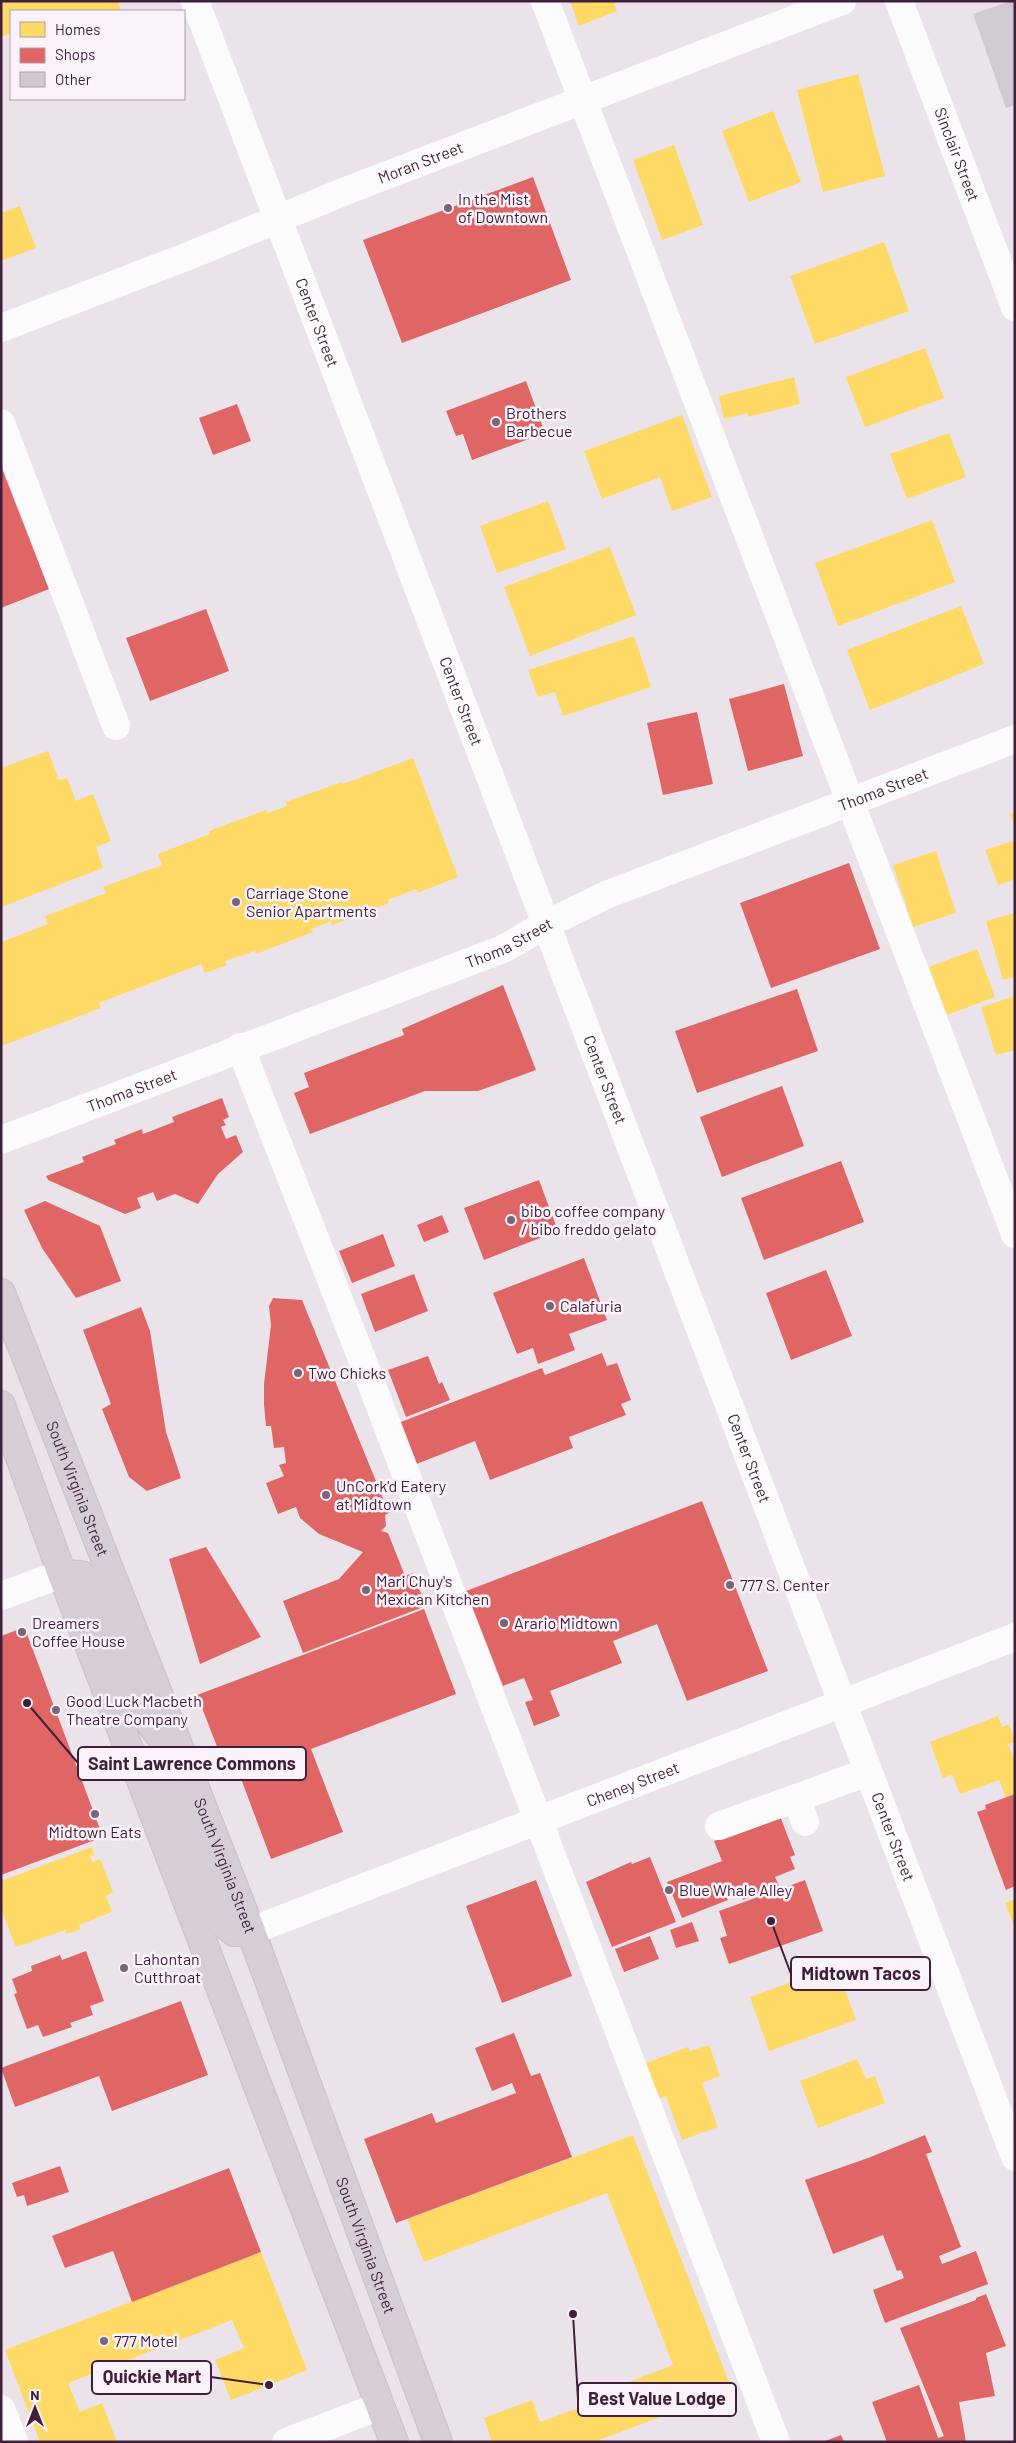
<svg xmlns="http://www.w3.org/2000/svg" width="1016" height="2443" viewBox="0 0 1016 2443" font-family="Barlow,sans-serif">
	<rect width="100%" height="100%" fill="#eae4ea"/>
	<!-- homes -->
	<g fill="#ffd966">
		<path d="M 1,1 L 118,1 L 121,11 L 11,11 L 11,33 L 1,37 Z"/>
		<path d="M 570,1 L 613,1 L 617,11 L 579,26 Z"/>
		<path d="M 858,74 L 885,176 L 823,192 L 797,90 Z"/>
		<path d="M 773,111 L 801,182 L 749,202 L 722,131 Z"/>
		<path d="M 674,145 L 703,225 L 662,240 L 633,160 Z"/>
		<path d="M 20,206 L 36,248 L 1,261 L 1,213 Z"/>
		<path d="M 884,242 L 909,311 L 815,344 L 790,276 Z"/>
		<path d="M 925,348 L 944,398 L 865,427 L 846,377 Z"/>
		<path d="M 794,377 L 800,404 L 748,417 L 747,413 L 724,419 L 719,396 Z"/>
		<path d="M 682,415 L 712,497 L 672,511 L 660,477 L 602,499 L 584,451 Z"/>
		<path d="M 949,433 L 966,477 L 907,499 L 890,454 Z"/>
		<path d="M 548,501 L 566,549 L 497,573 L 480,526 Z"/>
		<path d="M 932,520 L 955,582 L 838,626 L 815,563 Z"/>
		<path d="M 610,547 L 636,615 L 530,656 L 504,587 Z"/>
		<path d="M 961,606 L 984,664 L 870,710 L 847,650 Z"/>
		<path d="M 634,636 L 651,687 L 563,716 L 555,692 L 538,697 L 528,670 Z"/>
		<path d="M 48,751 L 59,780 L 67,778 L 76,801 L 93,794 L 111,841 L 96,847 L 103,868 L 1,907 L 1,768 Z"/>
		<path d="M 413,758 L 458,877 L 417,893 L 416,889 L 388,900 L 389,903 L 332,925 L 331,921 L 311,929 L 313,932 L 256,954 L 255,951 L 225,961 L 227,965 L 205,973 L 201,964 L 99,1003 L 101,1008 L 1,1046 L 1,942 L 48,924 L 45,916 L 106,893 L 103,887 L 162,865 L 158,854 L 210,834 L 209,831 L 266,810 L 267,813 L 287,806 L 286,802 L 342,782 L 343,784 Z"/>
		<path d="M 1015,812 L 1015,827 L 1010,814 Z"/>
		<path d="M 1015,840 L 1015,879 L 998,885 L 985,850 Z"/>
		<path d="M 936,851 L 956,913 L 913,927 L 893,865 Z"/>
		<path d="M 1015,913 L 1015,977 L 1003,980 L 986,921 Z"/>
		<path d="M 977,949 L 995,997 L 947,1015 L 929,967 Z"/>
		<path d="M 1015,996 L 1015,1050 L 996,1055 L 981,1007 Z"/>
		<path d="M 998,1716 L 1002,1727 L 1009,1724 L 1015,1742 L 1008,1744 L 1015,1762 L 1015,1794 L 1006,1798 L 999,1780 L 960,1794 L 952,1774 L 943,1778 L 930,1742 Z"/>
		<path d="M 92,1847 L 95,1855 L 90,1856 L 92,1862 L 100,1859 L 113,1892 L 106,1896 L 112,1912 L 79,1925 L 81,1929 L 66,1934 L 65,1930 L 16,1947 L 1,1909 L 1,1881 Z"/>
		<path d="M 1015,1899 L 1015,1928 L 1005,1903 Z"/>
		<path d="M 836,1966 L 856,2020 L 769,2051 L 750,1997 Z"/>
		<path d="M 709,2045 L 720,2076 L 702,2083 L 718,2127 L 682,2140 L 666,2096 L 659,2099 L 646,2063 L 688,2047 L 690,2051 Z"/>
		<path d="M 857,2059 L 866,2079 L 875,2076 L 885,2103 L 818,2128 L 800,2081 Z"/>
		<path d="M 633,2135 L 732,2390 L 594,2442 L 492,2442 L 484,2418 L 532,2400 L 540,2422 L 595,2402 L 593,2396 L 673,2365 L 607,2193 L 424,2262 L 407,2219 Z"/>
		<path d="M 261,2252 L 307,2370 L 231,2400 L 215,2360 L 244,2348 L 232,2320 L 68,2383 L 80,2412 L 102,2403 L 117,2442 L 40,2442 L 5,2350 Z"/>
	</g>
	<!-- shops -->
	<g fill="#e06666">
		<path d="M 533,177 L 571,280 L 402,343 L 363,240 Z"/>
		<path d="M 526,381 L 545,433 L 472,460 L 463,434 L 456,436 L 446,411 Z"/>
		<path d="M 237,404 L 251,441 L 213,455 L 199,418 Z"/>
		<path d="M 1,466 L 49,589 L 1,608 Z"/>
		<path d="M 206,609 L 229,671 L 150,701 L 126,638 Z"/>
		<path d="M 784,684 L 803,756 L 748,771 L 729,699 Z"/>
		<path d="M 697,712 L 713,784 L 663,795 L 647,723 Z"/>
		<path d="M 849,863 L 880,949 L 771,988 L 740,903 Z"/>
		<path d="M 503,985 L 536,1070 L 478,1091 L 425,1091 L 310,1134 L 294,1093 L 309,1087 L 304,1073 L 404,1035 L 402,1029 Z"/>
		<path d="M 797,989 L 818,1051 L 697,1093 L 675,1031 Z"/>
		<path d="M 782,1086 L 804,1146 L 722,1177 L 700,1117 Z"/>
		<path d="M 222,1098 L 229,1117 L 223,1120 L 226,1125 L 221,1127 L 226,1139 L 236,1135 L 243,1152 L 218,1174 L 198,1204 L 175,1194 L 157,1201 L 153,1192 L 137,1198 L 141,1208 L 125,1214 L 48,1180 L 46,1176 L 84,1162 L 82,1157 L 116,1144 L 114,1140 L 142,1129 L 143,1134 L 174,1122 L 172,1117 Z"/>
		<path d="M 841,1161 L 864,1222 L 764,1260 L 741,1198 Z"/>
		<path d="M 539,1180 L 558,1231 L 484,1260 L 464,1208 Z"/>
		<path d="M 45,1201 L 100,1226 L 121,1281 L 76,1298 L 42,1248 L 24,1210 Z"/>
		<path d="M 442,1215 L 449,1232 L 424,1242 L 417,1225 Z"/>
		<path d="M 383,1234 L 395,1266 L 352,1283 L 339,1251 Z"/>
		<path d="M 584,1258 L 607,1320 L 569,1334 L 575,1350 L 538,1364 L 533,1348 L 517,1354 L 493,1293 Z"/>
		<path d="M 826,1270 L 852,1336 L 791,1360 L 766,1293 Z"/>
		<path d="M 414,1274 L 428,1311 L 375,1332 L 361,1294 Z"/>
		<path d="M 273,1298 L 302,1300 L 389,1513 L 385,1515 L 386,1526 L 381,1531 L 388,1533 L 405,1576 L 413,1573 L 426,1606 L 303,1653 L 283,1601 L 339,1579 L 363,1552 L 319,1534 L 300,1518 L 296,1507 L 278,1514 L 266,1483 L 284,1476 L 279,1465 L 286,1463 L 284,1447 L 274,1448 L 271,1426 L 266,1426 L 264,1405 L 264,1384 L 271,1325 L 269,1306 Z"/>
		<path d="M 141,1307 L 150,1331 L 166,1432 L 181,1478 L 147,1491 L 129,1477 L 102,1409 L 111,1404 L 83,1330 Z"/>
		<path d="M 602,1353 L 607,1366 L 617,1363 L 631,1400 L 621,1404 L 626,1415 L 569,1437 L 573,1448 L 490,1480 L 475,1441 L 414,1465 L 398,1423 L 542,1368 L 545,1375 Z"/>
		<path d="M 428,1356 L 439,1384 L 442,1382 L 450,1400 L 406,1417 L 388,1370 Z"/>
		<path d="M 702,1501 L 768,1671 L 687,1701 L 657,1624 L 613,1641 L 622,1663 L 550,1691 L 560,1716 L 534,1726 L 525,1702 L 533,1700 L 524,1678 L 503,1686 L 466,1591 Z"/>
		<path d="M 206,1547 L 261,1637 L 200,1664 L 169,1559 Z"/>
		<path d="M 424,1609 L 456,1694 L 311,1749 L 343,1832 L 271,1859 L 240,1776 L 230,1780 L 197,1695 Z"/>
		<path d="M 17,1630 L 27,1634 L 103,1837 L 1,1875 L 1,1636 Z"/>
		<path d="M 1015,1794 L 1015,1886 L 1006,1890 L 977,1812 L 986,1809 L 985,1805 Z"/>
		<path d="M 780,1816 L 795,1855 L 790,1857 L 795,1869 L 775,1877 L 779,1886 L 743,1900 L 739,1891 L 726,1896 L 728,1900 L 682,1918 L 667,1882 L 722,1861 L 714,1841 Z"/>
		<path d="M 650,1857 L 676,1922 L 612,1947 L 586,1882 L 631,1862 L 632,1864 Z"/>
		<path d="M 536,1880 L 572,1976 L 502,2003 L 466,1906 Z"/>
		<path d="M 805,1880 L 823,1931 L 729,1964 L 720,1938 L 727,1936 L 719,1911 Z"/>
		<path d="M 692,1922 L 699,1941 L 676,1948 L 670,1930 Z"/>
		<path d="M 650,1936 L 659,1959 L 624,1972 L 615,1949 Z"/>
		<path d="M 86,1951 L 104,2001 L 90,2006 L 93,2015 L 70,2023 L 72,2027 L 43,2037 L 38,2025 L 27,2029 L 14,1994 L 17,1993 L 12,1979 L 32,1971 L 31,1966 L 60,1955 L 62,1960 Z"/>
		<path d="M 181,2001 L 208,2075 L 112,2111 L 99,2076 L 15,2107 L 1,2068 Z"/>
		<path d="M 514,2033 L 531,2076 L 540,2073 L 572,2157 L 396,2223 L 364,2139 L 432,2113 L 436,2123 L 516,2093 L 512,2083 L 492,2091 L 475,2048 Z"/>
		<path d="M 925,2135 L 932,2152 L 926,2154 L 961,2247 L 939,2256 L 942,2264 L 976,2251 L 988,2284 L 885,2323 L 873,2290 L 904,2278 L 901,2270 L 897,2271 L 883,2235 L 833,2254 L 805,2180 L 868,2158 Z"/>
		<path d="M 60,2166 L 69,2192 L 27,2206 L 24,2195 L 17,2197 L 12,2183 Z"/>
		<path d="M 229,2168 L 261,2252 L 132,2302 L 113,2251 L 65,2268 L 52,2236 Z"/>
		<path d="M 986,2294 L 1006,2346 L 986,2353 L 995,2396 L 959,2402 L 966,2442 L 887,2442 L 872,2402 L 919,2385 L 938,2438 L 944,2436 L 900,2328 L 976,2300 L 976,2298 Z"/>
		<path d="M 841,2435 L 844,2442 L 823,2442 Z"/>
	</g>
	<!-- building -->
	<path fill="#d1cbd1" d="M 1011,1 L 1015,1 L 1015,105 L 1006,108 L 973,14 Z"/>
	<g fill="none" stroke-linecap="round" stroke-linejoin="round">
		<defs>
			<g id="major">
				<path id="s6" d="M 1,1293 L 246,1918 L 438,2442"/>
				<path d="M 1,1405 L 62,1574 L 394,2442"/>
				<path d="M 62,1574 L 81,1575 L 93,1587 L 143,1714 L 164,1741 L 178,1750"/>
				<path d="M 138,1759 C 183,1795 200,1867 220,1920 L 234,1932 L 251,1931"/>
			</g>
		</defs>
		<!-- major casing -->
		<use href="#major" stroke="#cac0c9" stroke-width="30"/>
		<!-- minor -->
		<g stroke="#fcfbfc" stroke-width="28">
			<path id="s1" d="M 195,1 L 1015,2157"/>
			<path d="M 545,1 L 1015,1234"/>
			<path id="s2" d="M 899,1 L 1015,307"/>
			<path id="s3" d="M 1,328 L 191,255 L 343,192 L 842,1"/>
			<path d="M 1,423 L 116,726"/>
			<path d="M 240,1047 L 355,1341 L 776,2442"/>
			<path id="s4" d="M 1,1140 L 503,949 L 545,925 L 606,895 L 1015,739"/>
			<path d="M 1,1596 L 62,1574"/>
			<path d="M 797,1799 L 805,1822"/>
			<path d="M 719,1826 L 868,1772"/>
			<path id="s5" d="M 251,1931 L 1015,1637"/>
			<path d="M 1,2409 L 14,2442"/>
			<path d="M 286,2442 L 380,2406"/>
		</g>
		<!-- major -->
		<use href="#major" stroke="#d6cdd6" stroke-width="28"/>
	</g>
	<!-- markers -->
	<g fill="#7c6478" stroke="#f9f2f9" stroke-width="2">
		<circle cx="448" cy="208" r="5"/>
		<circle cx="496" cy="422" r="5"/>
		<circle cx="236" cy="902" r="5"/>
		<circle cx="511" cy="1220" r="5"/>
		<circle cx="550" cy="1306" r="5"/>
		<circle cx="298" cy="1373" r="5"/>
		<circle cx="326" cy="1495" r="5"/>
		<circle cx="730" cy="1585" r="5"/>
		<circle cx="366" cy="1590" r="5"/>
		<circle cx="504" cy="1623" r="5"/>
		<circle cx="22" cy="1632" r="5"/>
		<circle cx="56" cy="1710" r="5"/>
		<circle cx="95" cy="1814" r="5"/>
		<circle cx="669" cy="1890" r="5"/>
		<circle cx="124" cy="1968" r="5"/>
		<circle cx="104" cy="2341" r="5"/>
	</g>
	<g text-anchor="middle" stroke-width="5" stroke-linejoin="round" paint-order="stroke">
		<!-- street labels -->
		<g font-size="16" fill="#401f3b" stroke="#f9f2f9">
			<text dy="6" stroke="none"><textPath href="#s2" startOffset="164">Sinclair Street</textPath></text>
			<text dy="6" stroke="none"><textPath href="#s3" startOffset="451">Moran Street</textPath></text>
			<text dy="6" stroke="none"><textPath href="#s1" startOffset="344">Center Street</textPath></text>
			<text dy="6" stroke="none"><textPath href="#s1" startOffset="749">Center Street</textPath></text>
			<text dy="6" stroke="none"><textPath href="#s4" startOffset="950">Thoma Street</textPath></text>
			<text dy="6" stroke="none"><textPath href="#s4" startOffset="545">Thoma Street</textPath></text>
			<text dy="6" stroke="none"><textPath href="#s1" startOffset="1154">Center Street</textPath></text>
			<text dy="6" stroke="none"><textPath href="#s4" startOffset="140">Thoma Street</textPath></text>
			<text dy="6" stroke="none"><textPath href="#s1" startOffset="1559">Center Street</textPath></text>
			<text dy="6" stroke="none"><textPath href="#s6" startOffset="210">South Virginia Street</textPath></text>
			<text dy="6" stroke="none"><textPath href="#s5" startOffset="409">Cheney Street</textPath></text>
			<text dy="6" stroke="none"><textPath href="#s1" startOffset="1964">Center Street</textPath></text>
			<text dy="6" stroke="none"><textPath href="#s6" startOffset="615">South Virginia Street</textPath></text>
			<text dy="6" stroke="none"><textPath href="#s6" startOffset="1020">South Virginia Street</textPath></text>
		</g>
		<!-- poi labels -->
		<g font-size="16" fill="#401f3b" stroke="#f9f2f9" text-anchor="start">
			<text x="458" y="205">In the Mist<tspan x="458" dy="18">of Downtown</tspan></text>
			<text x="506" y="419">Brothers<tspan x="506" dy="18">Barbecue</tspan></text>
			<text x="246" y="899">Carriage Stone<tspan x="246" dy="18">Senior Apartments</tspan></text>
			<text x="521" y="1217">bibo coffee company<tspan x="521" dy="18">/ bibo freddo gelato</tspan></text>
			<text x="560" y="1312">Calafuria</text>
			<text x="308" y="1379">Two Chicks</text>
			<text x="336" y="1492">UnCork'd Eatery<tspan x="336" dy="18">at Midtown</tspan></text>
			<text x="376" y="1587">Mari Chuy's<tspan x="376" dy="18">Mexican Kitchen</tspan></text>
			<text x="740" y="1591">777 S. Center</text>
			<text x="32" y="1629">Dreamers<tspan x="32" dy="18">Coffee House</tspan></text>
			<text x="514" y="1629">Arario Midtown</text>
			<text x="66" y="1707">Good Luck Macbeth<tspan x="66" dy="18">Theatre Company</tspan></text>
			<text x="95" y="1838" text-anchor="middle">Midtown Eats</text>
			<text x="679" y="1896">Blue Whale Alley</text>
			<text x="134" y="1965">Lahontan<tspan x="134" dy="18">Cutthroat</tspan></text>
			<text x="114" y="2347">777 Motel</text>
		</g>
	</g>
	<!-- callouts -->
	<path fill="none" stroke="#401f3b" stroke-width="2" d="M27 1703L78 1763M771 1921L791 1974M269 2385L211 2377M573 2314L578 2399"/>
	<g fill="#401f3b" stroke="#f9f2f9" stroke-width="2">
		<circle cx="27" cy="1703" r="5"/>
		<circle cx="771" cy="1921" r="5"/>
		<circle cx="269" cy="2385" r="5"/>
		<circle cx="573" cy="2314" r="5"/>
	</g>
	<g fill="#f9f2f9" stroke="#401f3b" stroke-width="2">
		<rect x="78" y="1747" width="228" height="33" rx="5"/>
		<rect x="791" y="1957" width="139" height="33" rx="5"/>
		<rect x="92" y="2361" width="119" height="33" rx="5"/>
		<rect x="578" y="2383" width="158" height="33" rx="5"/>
	</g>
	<g font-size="18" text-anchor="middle" font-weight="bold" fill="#401f3b">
		<text x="192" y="1770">Saint Lawrence Commons</text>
		<text x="861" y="1980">Midtown Tacos</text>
		<text x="152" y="2383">Quickie Mart</text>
		<text x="657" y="2405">Best Value Lodge</text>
	</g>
	<!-- border -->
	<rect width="1016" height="2443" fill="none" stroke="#401f3b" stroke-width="5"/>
	<!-- legend -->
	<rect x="10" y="10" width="175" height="90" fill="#f9f2f9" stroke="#af9ead"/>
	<rect x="20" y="22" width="25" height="15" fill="#ffd966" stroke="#af9ead"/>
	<text x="55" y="35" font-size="15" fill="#401f3b">Homes</text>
	<rect x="20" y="48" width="25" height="15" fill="#e06666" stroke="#af9ead"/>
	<text x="55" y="60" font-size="15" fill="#401f3b">Shops</text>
	<rect x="20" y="72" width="25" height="15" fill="#d1cbd1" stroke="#af9ead"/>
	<text x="55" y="85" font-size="15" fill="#401f3b">Other</text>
	<!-- north arrow -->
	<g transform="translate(35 2408)" stroke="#f9f2f9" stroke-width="4" paint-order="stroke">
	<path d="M0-4L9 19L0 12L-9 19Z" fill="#401f3b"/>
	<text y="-8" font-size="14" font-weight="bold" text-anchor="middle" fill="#401f3b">N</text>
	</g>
</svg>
